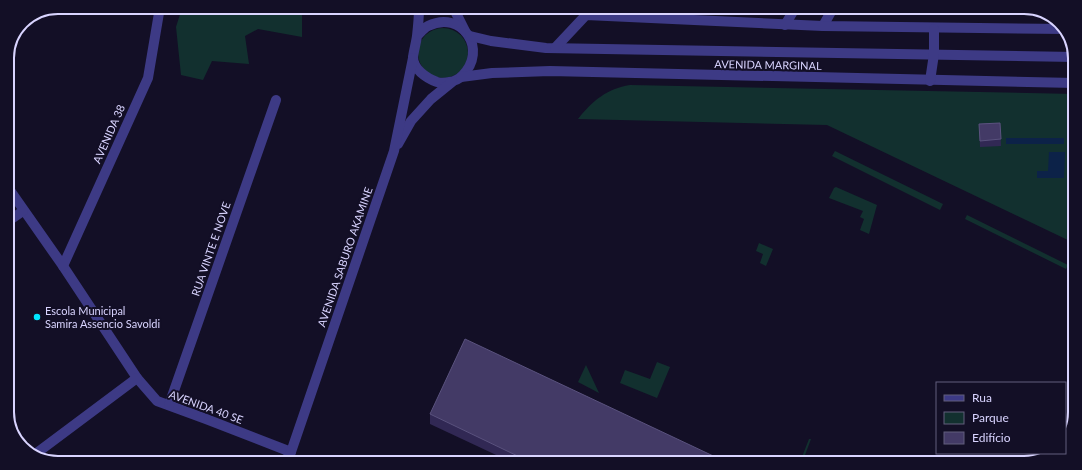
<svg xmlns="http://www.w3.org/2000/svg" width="1082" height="470" viewBox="0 0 1082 470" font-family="Lato,sans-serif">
	<rect width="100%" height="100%" fill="#130f26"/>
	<!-- green -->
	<g fill="#12302f">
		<path d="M 182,8 L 302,8 L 302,37 L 258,29 L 245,36 L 249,64 L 212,61 L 203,80 L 181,75 L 176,27 Z"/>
		<circle cx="443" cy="53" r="25"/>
		<path d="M 630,85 L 1075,94 L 1073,241 L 1072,242 L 827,125 L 578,119 C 593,100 607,89 630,85 Z"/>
		<path d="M 835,151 L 943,204 L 940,210 L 832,156 Z"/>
		<path d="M 836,187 L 877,205 L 869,234 L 860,230 L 864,219 L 860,217 L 863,211 L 829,198 L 834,188 Z"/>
		<path d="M 967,215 L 1068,265 L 1066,269 L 965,219 Z"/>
		<path d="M 759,243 L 773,249 L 766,266 L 760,263 L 763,254 L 756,251 Z"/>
		<path d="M 657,362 L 670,367 L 657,398 L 620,383 L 625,370 L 650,379 Z"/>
		<path d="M 586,365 L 599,393 L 578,382 Z"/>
		<path d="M 809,439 L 811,439 L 805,455 L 823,462 L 800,462 Z"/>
	</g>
	<!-- water -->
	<g fill="#0c2248">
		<path d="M 1064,138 L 1064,144 L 1006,144 L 1006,138 Z"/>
		<path d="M 1049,152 L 1065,152 L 1064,178 L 1037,178 L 1037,171 L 1048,171 Z"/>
	</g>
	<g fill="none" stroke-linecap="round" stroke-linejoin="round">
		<!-- minor -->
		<g stroke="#3d3a85" stroke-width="10">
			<path d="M 58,7 L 160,8"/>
			<path d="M 454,9 L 465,31"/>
			<path d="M 785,25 L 794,10"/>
			<path d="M 823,26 L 832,10"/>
			<path d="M 417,36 C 420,33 424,28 428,26 C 462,9 489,50 462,76 C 456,82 444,84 437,82 C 426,78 413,69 413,57 C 414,50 416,43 417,36 C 418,27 419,18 419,8"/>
			<path d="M 470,36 L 491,41 L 546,48 L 1075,57"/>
			<path d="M 555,48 L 586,15 L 823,26 L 1066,29"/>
			<path d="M 461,77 L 492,73 L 550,71 L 1075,83"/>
			<path d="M 930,81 L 934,54 L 934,29"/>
			<path d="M 398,144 L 411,121 L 431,99 L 452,82"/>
			<path d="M 7,186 L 63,266 L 137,378 L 157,401 L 206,419 L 291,452"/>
			<path d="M 7,222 L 23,211"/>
			<path d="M 63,266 L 148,78 L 160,7"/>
			<path d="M 169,405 L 276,100"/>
			<path d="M 34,455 L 137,378"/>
			<path d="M 286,460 L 291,452 L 394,151 L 413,58"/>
		</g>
	</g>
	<!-- wall -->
	<g fill="#312854">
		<path d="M 1000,123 L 1001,146 L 980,147 L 979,124 Z"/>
		<path d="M 430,414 L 726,462 L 509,461 L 430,424 Z"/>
	</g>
	<!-- building -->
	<g fill="#433a66" stroke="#5a527e">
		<path d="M 1000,123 L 1001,139 L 980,141 L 979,124 Z"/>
		<path d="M 465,339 L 726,462 L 528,461 L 430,414 Z"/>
	</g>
	<!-- markers -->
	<circle fill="#00e5ff" stroke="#130f26" stroke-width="1.5" cx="37" cy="317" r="4"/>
	<g text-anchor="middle" stroke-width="4" stroke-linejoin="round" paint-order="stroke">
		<!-- street labels -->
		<g font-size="11" fill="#d9d4ff" stroke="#130f26">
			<text transform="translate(768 65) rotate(1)" y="4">AVENIDA MARGINAL</text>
			<text transform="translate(109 134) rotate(-66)" y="4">AVENIDA 38</text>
			<text transform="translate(211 249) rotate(-71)" y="4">RUA VINTE E NOVE</text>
			<text transform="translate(345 257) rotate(-71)" y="4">AVENIDA SABURO AKAMINE</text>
			<text transform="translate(206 407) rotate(20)" y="4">AVENIDA 40 SE</text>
		</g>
		<!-- poi labels -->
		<g font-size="11" fill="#d9d4ff" stroke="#130f26" text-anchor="start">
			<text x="45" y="315">Escola Municipal<tspan x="45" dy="13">Samira Assencio Savoldi</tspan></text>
		</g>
	</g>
	<!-- crop -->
	<path d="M0 0H1082V470H0ZM58 14H1024A44 44 0 0 1 1068 58V412A44 44 0 0 1 1024 456H58A44 44 0 0 1 14 412V58A44 44 0 0 1 58 14Z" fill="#130f26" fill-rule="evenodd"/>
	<path fill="none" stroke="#d9d4ff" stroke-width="2" d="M58 14H1024A44 44 0 0 1 1068 58V412A44 44 0 0 1 1024 456H58A44 44 0 0 1 14 412V58A44 44 0 0 1 58 14Z"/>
	<!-- legend -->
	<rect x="936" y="382" width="130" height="72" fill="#130f26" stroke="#625e7d"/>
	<rect x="944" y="395" width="20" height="6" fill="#3d3a85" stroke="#625e7d"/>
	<text x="972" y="402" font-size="12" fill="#d9d4ff">Rua</text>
	<rect x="944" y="412" width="20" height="12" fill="#12302f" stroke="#625e7d"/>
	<text x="972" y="422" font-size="12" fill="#d9d4ff">Parque</text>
	<rect x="944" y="432" width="20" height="12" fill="#433a66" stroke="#625e7d"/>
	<text x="972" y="442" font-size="12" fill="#d9d4ff">Edifício</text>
</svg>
